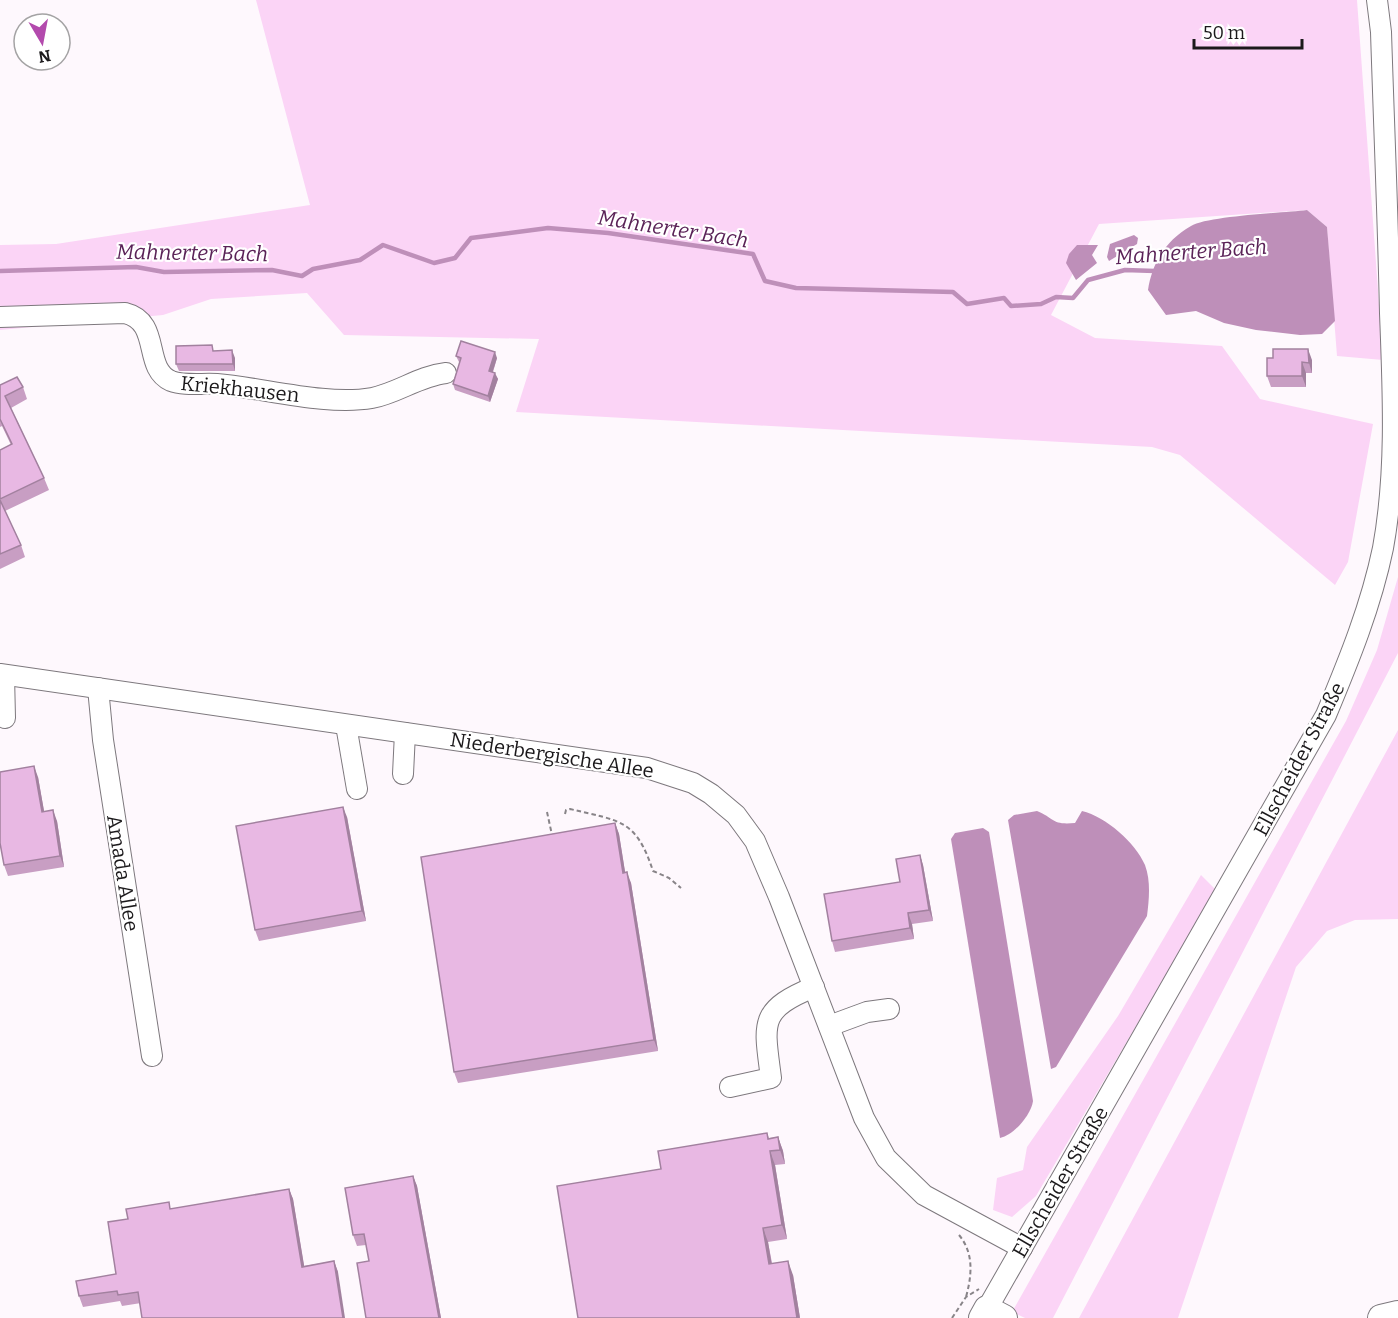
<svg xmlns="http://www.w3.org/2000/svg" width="1398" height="1318" viewBox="0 0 1398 1318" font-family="Bitter,serif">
	<rect width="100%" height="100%" fill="#fef8fd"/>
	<!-- green -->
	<g fill="#fbd4f6">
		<path d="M 256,0 L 1357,0 L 1383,360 L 1337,356 L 1327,227 L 1307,210 L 1099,224 L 1051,315 L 1095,338 L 1222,346 L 1260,399 L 1373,424 L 1348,562 L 1335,585 L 1180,455 L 1152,447 L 516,412 L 539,339 L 344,335 L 307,293 L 211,299 L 163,315 L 0,330 L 0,245 L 56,244 L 310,205 Z"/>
		<path d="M 1398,577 L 1398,653 L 1053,1318 L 1025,1318 L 1012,1312 L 1346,721 L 1377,650 Z"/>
		<path d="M 1398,730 L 1398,919 L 1355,920 L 1327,931 L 1296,967 L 1178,1318 L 1079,1318 Z"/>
		<path d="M 1201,875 L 1216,890 L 1036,1196 L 1012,1217 L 993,1210 L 997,1178 L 1023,1170 L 1027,1147 L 1118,1016 Z"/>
	</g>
	<!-- water -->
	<g fill="#be8fb9">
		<path d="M 1307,210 L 1327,227 L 1335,321 L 1322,334 L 1300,335 L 1256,330 L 1224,323 L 1196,311 L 1166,315 L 1148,290 C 1152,263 1166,240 1191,226 C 1208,216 1283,213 1307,210 Z"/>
		<path d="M 1134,235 L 1138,238 L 1137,244 L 1109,261 L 1107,257 L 1110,244 Z"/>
		<path d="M 1077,245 L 1098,245 L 1092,255 L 1097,263 L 1076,280 L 1066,263 L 1069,254 Z"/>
		<path d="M 1037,811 C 1056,819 1051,825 1075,823 L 1082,811 C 1106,817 1135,842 1145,865 C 1151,881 1149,900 1147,916 L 1056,1067 L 1051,1069 L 1008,820 L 1014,815 Z"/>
		<path d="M 983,828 L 989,832 L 1033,1101 C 1031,1115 1014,1135 1000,1138 L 951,839 L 955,833 Z"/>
	</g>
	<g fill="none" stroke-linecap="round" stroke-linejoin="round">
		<!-- stream -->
		<path stroke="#be8fb9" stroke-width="4.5" d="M 0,271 L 136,267 L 164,272 L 272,270 L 302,276 L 313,269 L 360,260 L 383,245 L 434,263 L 455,258 L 471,238 L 548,228 L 608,233 L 753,254 L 765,281 L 796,288 L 953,292 L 967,304 L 1004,298 L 1011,306 L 1041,304 L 1056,297 L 1073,298 L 1088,280 L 1125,270 L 1155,271"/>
		<defs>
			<g id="minor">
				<path d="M 0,317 L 125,313 C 162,322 142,368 171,381 C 184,386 203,383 217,384 C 264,388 326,406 372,398 C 398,393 419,376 446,373"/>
				<path d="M 0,674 L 647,768 L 693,783 L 711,794 L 736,815 L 755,841 L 779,897 L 864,1118 L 886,1158 L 924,1195 L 1022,1248"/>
				<path d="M 4,675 L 5,718"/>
				<path d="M 98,688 L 103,740 L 152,1056"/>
				<path d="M 346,725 L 357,789"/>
				<path d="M 403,774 L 405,733"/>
				<path d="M 829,1026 L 867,1012 L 889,1009"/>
				<path d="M 730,1087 L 771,1078 C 764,1023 758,1010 814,987"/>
				<path d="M 987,1309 L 1326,715 C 1349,660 1371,606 1383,548 C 1397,471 1393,391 1390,313 C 1388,219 1384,126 1381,32 L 1377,0"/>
			</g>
			<g id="major">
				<path d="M 982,1318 L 987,1309 L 1004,1318"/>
				<path d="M 1381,1318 L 1398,1314"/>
			</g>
		</defs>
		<!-- minor casing -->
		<use href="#minor" stroke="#7d787d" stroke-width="22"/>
		<!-- major casing -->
		<use href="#major" stroke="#7d787d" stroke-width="28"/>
		<!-- path -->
		<g stroke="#888488" stroke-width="2" stroke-dasharray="4.5 3" stroke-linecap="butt">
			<path d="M 547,812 L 552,835"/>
			<path d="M 565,814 L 566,810 L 570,809 C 620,821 636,819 653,871 L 669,878 L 681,888"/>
			<path d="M 959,1235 C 974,1253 972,1275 966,1297"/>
			<path d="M 952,1318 L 966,1297 L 979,1289"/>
		</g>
		<!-- minor -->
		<use href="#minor" stroke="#fff" stroke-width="20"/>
		<!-- major -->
		<use href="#major" stroke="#fff" stroke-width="26"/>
	</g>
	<!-- wall -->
	<g fill="#c89ec3">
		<path d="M 215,351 L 235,358 L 235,371 L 179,371 L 176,364 Z"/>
		<path d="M 456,356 L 497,358 L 493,372 L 498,379 L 490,402 L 455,390 L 453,384 L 460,363 L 459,362 Z"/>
		<path d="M 1267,358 L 1312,360 L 1312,373 L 1306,373 L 1306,387 L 1271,387 L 1267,376 Z"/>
		<path d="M 0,385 L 23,387 L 27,399 L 11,408 L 44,478 L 49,490 L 5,511 L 21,545 L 25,557 L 0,569 L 0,450 L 11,445 L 2,426 L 0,427 Z"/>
		<path d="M 38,777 L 44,811 L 57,821 L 64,867 L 8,876 L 4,865 Z"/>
		<path d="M 347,817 L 366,921 L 259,941 L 255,930 Z"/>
		<path d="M 615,823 L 619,834 L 625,872 L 631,883 L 658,1051 L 458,1083 L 454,1072 Z"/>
		<path d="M 920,855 L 923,865 L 933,921 L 912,924 L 914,939 L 835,952 L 832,941 L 900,882 Z"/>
		<path d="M 767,1133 L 769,1138 L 778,1137 L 783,1151 L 785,1164 L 775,1165 L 787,1239 L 768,1242 L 772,1263 L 793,1275 L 800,1318 L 661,1169 Z"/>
		<path d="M 413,1176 L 417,1186 L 441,1318 L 366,1318 L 369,1261 L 366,1245 L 357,1246 L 353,1235 Z"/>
		<path d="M 289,1189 L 293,1199 L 304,1266 L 334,1261 L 338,1272 L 122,1306 L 120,1301 L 83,1307 L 79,1296 L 116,1274 L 128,1219 L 171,1209 Z"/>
	</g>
	<!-- shaded-wall -->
	<g fill="#a2819f">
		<path d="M 1308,349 L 1312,360 L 1312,373 L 1309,363 Z"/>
		<path d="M 232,350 L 235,358 L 235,371 L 233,364 Z"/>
		<path d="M 495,352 L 497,358 L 491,377 L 489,371 Z"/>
		<path d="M 1302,362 L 1306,373 L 1306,387 L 1302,376 Z"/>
		<path d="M 495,373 L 498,379 L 490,402 L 488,396 Z"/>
		<path d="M 34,766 L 38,777 L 46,822 L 42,812 Z"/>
		<path d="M 343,807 L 347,817 L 366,921 L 362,911 Z"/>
		<path d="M 53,810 L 57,821 L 64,867 L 60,856 Z"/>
		<path d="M 615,823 L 619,834 L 627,884 L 623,873 Z"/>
		<path d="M 920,855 L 923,865 L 933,921 L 929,910 Z"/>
		<path d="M 627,872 L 631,883 L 658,1051 L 654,1040 Z"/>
		<path d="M 908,913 L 912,924 L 914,939 L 910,928 Z"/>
		<path d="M 778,1137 L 783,1151 L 785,1164 L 780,1150 Z"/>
		<path d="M 770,1151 L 775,1165 L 787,1239 L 782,1225 Z"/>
		<path d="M 413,1176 L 417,1186 L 441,1318 L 439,1318 Z"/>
		<path d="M 289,1189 L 293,1199 L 306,1277 L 302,1267 Z"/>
		<path d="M 763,1228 L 768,1242 L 774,1278 L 769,1264 Z"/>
		<path d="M 334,1261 L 338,1272 L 345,1318 L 343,1318 Z"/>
		<path d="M 788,1261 L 793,1275 L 800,1318 L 797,1318 Z"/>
	</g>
	<!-- building -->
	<g fill="#e8b8e3" stroke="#a2819f" stroke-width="1.5">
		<path d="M 461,341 L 495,352 L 489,371 L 495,373 L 488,396 L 453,384 L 461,358 L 456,356 Z"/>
		<path d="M 212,345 L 213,351 L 232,350 L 233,364 L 176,364 L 176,346 Z"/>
		<path d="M 1273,349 L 1308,349 L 1309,363 L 1302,362 L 1302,376 L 1267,376 L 1267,358 L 1273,358 Z"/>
		<path d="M 17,377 L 23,387 L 5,396 L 44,478 L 0,499 L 0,450 L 12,444 L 0,419 L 0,385 Z"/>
		<path d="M 0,500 L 21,545 L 0,554 Z"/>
		<path d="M 34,766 L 42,812 L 53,810 L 60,856 L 4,865 L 0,843 L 0,772 Z"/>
		<path d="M 343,807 L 362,911 L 255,930 L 236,826 Z"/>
		<path d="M 615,823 L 623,873 L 627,872 L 654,1040 L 454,1072 L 421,857 Z"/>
		<path d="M 920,855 L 929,910 L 908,913 L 910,928 L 832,941 L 824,894 L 900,882 L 896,859 Z"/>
		<path d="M 767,1133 L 768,1139 L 778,1137 L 780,1150 L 770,1151 L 782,1225 L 763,1228 L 769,1264 L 788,1261 L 797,1318 L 578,1318 L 557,1186 L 661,1169 L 658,1151 Z"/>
		<path d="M 413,1176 L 439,1318 L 366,1318 L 357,1263 L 369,1261 L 364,1234 L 353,1235 L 345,1188 Z"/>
		<path d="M 289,1189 L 302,1267 L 334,1261 L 343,1318 L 142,1318 L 138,1292 L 118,1295 L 117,1291 L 79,1296 L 76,1281 L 116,1274 L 108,1222 L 128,1219 L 126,1209 L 169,1202 L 170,1209 Z"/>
	</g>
	<g text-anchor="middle" stroke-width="4.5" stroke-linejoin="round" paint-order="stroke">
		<!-- street labels -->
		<g font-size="20" fill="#1b191b" stroke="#fff">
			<text transform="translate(240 389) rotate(6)" y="7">Kriekhausen</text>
			<text transform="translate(552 755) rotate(9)" y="7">Niederbergische Allee</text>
			<text transform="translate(1299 759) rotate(-62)" y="7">Ellscheider Straße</text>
			<text transform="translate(123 873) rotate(81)" y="7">Amada Allee</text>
			<text transform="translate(1060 1182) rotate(-60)" y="7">Ellscheider Straße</text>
		</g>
		<!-- water labels -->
		<g font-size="21" font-style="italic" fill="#5a2257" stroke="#fff">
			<text transform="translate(673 229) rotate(9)" y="7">Mahnerter Bach</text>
			<text transform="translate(1191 252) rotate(-4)" y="7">Mahnerter Bach</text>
			<text transform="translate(192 253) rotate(1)" y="7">Mahnerter Bach</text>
		</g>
	</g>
	<!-- north arrow -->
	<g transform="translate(42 42) rotate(170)"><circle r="28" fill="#ffffff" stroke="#a4a3a4" stroke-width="1.5"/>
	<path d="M0-4.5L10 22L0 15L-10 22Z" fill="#b34aad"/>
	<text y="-9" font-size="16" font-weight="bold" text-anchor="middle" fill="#1b191b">N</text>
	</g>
	<!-- scale -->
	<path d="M1194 39v9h108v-9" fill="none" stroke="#1b191b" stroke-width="3"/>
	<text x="1203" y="39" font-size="18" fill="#1b191b" stroke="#ffffff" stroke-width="4.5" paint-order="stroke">50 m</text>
</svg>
